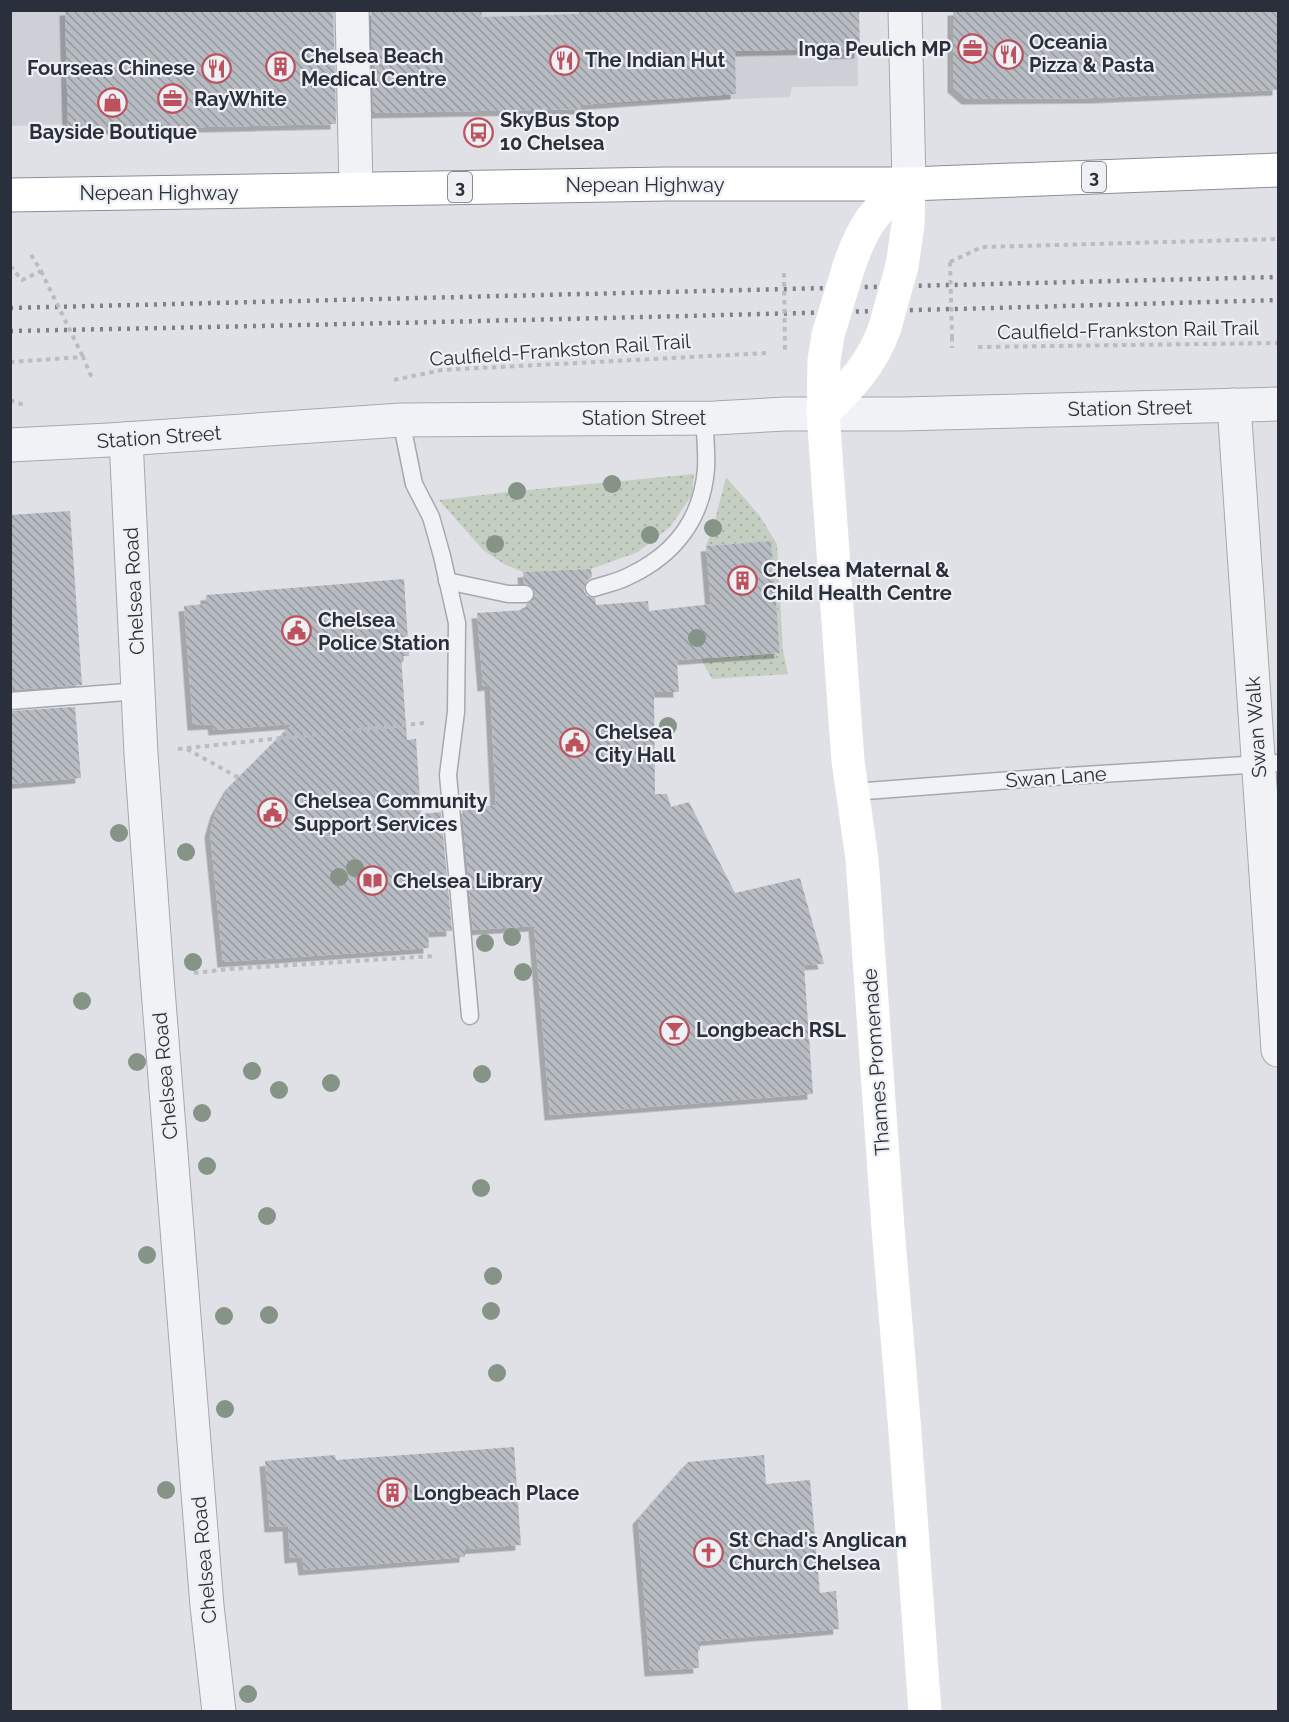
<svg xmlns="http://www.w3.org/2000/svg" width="1289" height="1722" viewBox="0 0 1289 1722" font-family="Raleway,sans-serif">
	<defs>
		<pattern id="park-dots" width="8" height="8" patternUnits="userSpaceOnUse" patternTransform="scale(1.5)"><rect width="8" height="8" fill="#c4cfc1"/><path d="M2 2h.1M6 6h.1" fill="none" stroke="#a9b2a7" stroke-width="1.8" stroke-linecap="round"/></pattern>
		<pattern id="building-back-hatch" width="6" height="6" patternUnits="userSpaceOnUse" patternTransform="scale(1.5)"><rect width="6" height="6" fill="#b7bbc2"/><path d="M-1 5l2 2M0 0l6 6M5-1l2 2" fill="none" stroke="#95989f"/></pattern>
		<filter id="shadow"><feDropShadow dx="-5.5" dy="5.5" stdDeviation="0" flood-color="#0004"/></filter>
	</defs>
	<rect width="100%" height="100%" fill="#dfe1e6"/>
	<!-- built -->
	<path fill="#cdd1d7" d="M 10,11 L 857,11 L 858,86 L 792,87 L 790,97 L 11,126 Z"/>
	<!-- park -->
	<g fill="url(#park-dots)">
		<path d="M 694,474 L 692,495 L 670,527 L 638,552 L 591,569 L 523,572 L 504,564 L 483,550 L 439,500 L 517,491 Z"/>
		<path d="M 726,477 L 759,515 L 777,544 L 783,651 L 788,674 L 712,679 L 701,659 L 696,617 L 711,615 L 714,658 L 780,653 L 771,541 L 706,546 L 713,528 Z"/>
	</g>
	<!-- building -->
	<g fill="url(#building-back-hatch)" filter="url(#shadow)">
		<path d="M 65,10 L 333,10 L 336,124 L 68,130 Z"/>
		<path d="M 371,10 L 481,10 L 482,17 L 579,14 L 579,10 L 859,10 L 860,53 L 825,54 L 826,49 L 735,51 L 736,94 L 580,105 L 581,109 L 373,113 Z"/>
		<path d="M 953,10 L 1278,10 L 1278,90 L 1096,98 L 967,99 L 953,87 Z"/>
		<path d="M 70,511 L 82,685 L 10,690 L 10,515 Z"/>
		<path d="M 771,541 L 780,653 L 677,660 L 679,692 L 654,692 L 655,794 L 667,794 L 671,807 L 689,802 L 735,893 L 800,878 L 824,964 L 804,965 L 813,1094 L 550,1115 L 534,926 L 473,930 L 462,809 L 496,805 L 490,685 L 483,686 L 477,613 L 526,610 L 526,604 L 534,600 L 535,593 L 531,585 L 524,584 L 523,572 L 591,569 L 592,577 L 586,581 L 584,591 L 587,596 L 595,598 L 596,605 L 648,601 L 649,611 L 711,604 L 706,546 Z"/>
		<path d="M 404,579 L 409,656 L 401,656 L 407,740 L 416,739 L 421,814 L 441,812 L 452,931 L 428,932 L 429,948 L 223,962 L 210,832 L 216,811 L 230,786 L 292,724 L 214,730 L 213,724 L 193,725 L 184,606 L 206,604 L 206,595 Z"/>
		<path d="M 75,707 L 81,778 L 10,784 L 10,711 Z"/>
		<path d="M 514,1447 L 521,1545 L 465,1549 L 465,1557 L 304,1570 L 302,1557 L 290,1558 L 288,1526 L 270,1527 L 265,1461 L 335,1455 L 336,1460 Z"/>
		<path d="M 764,1455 L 766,1484 L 810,1480 L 820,1593 L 836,1591 L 839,1629 L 700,1641 L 700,1650 L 698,1651 L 699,1668 L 650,1671 L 638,1519 L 688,1462 Z"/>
	</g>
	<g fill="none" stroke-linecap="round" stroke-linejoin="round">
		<defs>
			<g id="service">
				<path d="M 401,420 L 414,484 L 431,517 L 442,556 L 457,623 L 456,712 L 448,775 L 470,1016"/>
				<path d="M 447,581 L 508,594 L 525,594"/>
				<path d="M 594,588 C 606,584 618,582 629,576 C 674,555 702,519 706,469 C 707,452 705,434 704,417"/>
				<path d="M 10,701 L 139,691"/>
				<path d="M 853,792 L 1052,777 L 1278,763"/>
			</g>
			<g id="minor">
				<path d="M 352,10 L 356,189"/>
				<path d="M 905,10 L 909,184"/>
				<path d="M 1234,405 L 1278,1050"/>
				<path d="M 126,439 L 141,754 L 157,977 L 207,1606 L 219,1712"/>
			</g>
			<path id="tertiary" d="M 10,445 L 109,440 L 401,420 L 715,418 L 785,414 L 902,414 L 1278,404"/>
			<path id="trunk" d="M 10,195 L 667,184 L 909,184 L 1278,170"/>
		</defs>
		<!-- service casing -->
		<use href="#service" stroke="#a5a8af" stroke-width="19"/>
		<!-- minor casing -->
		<use href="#minor" stroke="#a5a8af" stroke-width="35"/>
		<!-- tertiary casing -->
		<use href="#tertiary" stroke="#a5a8af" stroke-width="35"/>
		<!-- trunk casing -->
		<use href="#trunk" stroke="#888f9b" stroke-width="35"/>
		<!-- path -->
		<g stroke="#b9bcc1" stroke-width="4" stroke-dasharray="4.5 4.5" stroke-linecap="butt">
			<path d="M 950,262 L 982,247 L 1278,239"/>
			<path d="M 10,266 L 22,280 L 41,271 L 30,253"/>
			<path d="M 952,337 L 952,348"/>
			<path d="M 978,347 L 1278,343"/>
			<path d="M 10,362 L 83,357 L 92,378"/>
			<path d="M 394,380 L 442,370 L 767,353"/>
			<path d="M 10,400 L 24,405"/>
			<path d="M 178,749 L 424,723"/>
			<path d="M 187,749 L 239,778"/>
			<path d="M 194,973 L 230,969 L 435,956"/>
		</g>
		<!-- service -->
		<use href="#service" stroke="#f1f2f5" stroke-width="16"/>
		<!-- minor -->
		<use href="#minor" stroke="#f1f2f5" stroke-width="33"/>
		<!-- tertiary -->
		<use href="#tertiary" stroke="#f1f2f5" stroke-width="33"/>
		<!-- secondary -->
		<g stroke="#fff" stroke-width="33">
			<path d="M 849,266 C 863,226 874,209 909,184"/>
			<path d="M 902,266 L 908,225 L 909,184"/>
			<path d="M 828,335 L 824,361 L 823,413 L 848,761 L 862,859 L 888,1228 L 905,1432 L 925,1712"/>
			<path d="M 823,413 C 849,388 873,363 885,327"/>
		</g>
		<!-- trunk -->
		<use href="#trunk" stroke="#fff" stroke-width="33"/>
		<!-- rail -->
		<g stroke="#7a818e" stroke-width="4.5" stroke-dasharray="3 6" stroke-linecap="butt">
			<path d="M 10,308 L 1278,277"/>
			<path d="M 10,331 C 433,323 856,312 1278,300"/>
		</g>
		<!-- path-bridge -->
		<g stroke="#b9bcc1" stroke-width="4" stroke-dasharray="4.5 4.5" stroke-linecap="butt">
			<path d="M 950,262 L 952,337"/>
			<path d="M 41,271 L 83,357"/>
			<path d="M 784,273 L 785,352"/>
		</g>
		<!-- secondary-bridge -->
		<g stroke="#fff" stroke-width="33">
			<path d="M 885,327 L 902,266"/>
			<path d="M 828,335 L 849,266"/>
		</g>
	</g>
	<!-- trees -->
	<g fill="#869487">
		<circle cx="612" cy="484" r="9"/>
		<circle cx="517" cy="491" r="9"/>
		<circle cx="713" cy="528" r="9"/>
		<circle cx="650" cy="535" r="9"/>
		<circle cx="495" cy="544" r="9"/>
		<circle cx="697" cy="638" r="9"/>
		<circle cx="668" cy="726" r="9"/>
		<circle cx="119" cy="833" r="9"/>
		<circle cx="186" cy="852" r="9"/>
		<circle cx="355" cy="868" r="9"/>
		<circle cx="339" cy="877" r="9"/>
		<circle cx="512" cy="937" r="9"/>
		<circle cx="485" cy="943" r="9"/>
		<circle cx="193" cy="962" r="9"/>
		<circle cx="523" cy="972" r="9"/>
		<circle cx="82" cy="1001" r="9"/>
		<circle cx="137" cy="1062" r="9"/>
		<circle cx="252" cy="1071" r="9"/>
		<circle cx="482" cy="1074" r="9"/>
		<circle cx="331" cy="1083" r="9"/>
		<circle cx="279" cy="1090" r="9"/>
		<circle cx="202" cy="1113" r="9"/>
		<circle cx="207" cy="1166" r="9"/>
		<circle cx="481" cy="1188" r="9"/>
		<circle cx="267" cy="1216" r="9"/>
		<circle cx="147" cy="1255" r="9"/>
		<circle cx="493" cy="1276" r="9"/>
		<circle cx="491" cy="1311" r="9"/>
		<circle cx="269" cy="1315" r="9"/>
		<circle cx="224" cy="1316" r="9"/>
		<circle cx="497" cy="1373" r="9"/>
		<circle cx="225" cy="1409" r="9"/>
		<circle cx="166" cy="1490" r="9"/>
		<circle cx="248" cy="1694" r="9"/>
	</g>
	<!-- icons -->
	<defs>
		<symbol id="office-ring" viewBox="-11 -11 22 22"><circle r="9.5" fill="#eef0f4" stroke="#bd525e" stroke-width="1.5"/><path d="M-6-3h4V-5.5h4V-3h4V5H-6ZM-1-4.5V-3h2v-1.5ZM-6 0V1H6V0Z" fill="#bd525e"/></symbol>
		<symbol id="restaurant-ring" viewBox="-11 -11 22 22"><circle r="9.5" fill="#eef0f4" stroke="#bd525e" stroke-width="1.5"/><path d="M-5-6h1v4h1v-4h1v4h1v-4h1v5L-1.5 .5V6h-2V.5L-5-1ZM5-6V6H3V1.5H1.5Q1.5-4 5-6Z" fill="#bd525e"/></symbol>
		<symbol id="building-ring" viewBox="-11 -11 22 22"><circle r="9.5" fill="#eef0f4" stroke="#bd525e" stroke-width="1.5"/><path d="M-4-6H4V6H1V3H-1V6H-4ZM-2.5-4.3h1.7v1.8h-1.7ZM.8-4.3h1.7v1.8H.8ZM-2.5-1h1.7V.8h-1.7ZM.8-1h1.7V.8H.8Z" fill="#bd525e"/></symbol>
		<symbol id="shop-ring" viewBox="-11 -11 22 22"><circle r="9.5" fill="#eef0f4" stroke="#bd525e" stroke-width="1.5"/><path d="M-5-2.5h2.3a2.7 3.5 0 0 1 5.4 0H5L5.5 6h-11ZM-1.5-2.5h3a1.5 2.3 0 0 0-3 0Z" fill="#bd525e"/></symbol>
		<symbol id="bus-ring" viewBox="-11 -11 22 22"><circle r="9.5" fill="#eef0f4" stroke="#bd525e" stroke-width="1.5"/><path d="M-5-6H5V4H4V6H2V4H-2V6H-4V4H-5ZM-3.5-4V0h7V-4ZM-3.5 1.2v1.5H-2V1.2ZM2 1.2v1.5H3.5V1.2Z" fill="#bd525e"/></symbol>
		<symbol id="civic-ring" viewBox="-11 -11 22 22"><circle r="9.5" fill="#eef0f4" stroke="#bd525e" stroke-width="1.5"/><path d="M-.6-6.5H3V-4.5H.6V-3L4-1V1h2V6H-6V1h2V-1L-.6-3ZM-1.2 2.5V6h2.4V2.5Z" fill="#bd525e"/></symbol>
		<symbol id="library-ring" viewBox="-11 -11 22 22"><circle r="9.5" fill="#eef0f4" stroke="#bd525e" stroke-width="1.5"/><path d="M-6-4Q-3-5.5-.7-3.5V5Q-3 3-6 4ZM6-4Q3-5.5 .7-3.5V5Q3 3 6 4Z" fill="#bd525e"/></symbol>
		<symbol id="bar-ring" viewBox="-11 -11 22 22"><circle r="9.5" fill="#eef0f4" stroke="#bd525e" stroke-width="1.5"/><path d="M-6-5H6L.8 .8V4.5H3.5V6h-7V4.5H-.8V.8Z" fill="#bd525e"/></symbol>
		<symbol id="church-ring" viewBox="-11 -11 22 22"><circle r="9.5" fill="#eef0f4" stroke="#bd525e" stroke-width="1.5"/><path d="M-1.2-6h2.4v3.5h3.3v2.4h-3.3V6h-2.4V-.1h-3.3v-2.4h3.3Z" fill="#bd525e"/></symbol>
	</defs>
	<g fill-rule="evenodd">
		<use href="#office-ring" x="956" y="32" width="33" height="33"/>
		<use href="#restaurant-ring" x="992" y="38" width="33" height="33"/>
		<use href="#restaurant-ring" x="548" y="44" width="33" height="33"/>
		<use href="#building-ring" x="264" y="50" width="33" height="33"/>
		<use href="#restaurant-ring" x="200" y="52" width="33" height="33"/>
		<use href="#office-ring" x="156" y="82" width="33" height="33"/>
		<use href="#shop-ring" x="96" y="86" width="33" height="33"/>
		<use href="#bus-ring" x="462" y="116" width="33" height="33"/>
		<use href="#building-ring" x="726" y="564" width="33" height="33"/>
		<use href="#civic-ring" x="280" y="614" width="33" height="33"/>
		<use href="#civic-ring" x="558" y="726" width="33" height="33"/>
		<use href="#civic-ring" x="256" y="796" width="33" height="33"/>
		<use href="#library-ring" x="356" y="864" width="33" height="33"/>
		<use href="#bar-ring" x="658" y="1014" width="33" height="33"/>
		<use href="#building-ring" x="376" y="1476" width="33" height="33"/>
		<use href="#church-ring" x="692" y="1536" width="33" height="33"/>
	</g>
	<g text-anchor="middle" stroke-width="4.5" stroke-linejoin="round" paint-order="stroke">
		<!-- shield labels -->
		<g fill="#eef0f4" stroke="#656a72" stroke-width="1.5">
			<rect x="1082" y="162" width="24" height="30" rx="4.5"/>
			<rect x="448" y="172" width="24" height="30" rx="4.5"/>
		</g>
		<g font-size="18" font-weight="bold" fill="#2a303b">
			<text x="1094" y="183">3</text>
			<text x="460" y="193">3</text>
		</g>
		<!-- poi labels -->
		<g font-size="20" font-weight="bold" fill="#2a303b" stroke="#eef0f4" text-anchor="start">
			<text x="1029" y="49">Oceania<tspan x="1029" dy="23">Pizza &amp; Pasta</tspan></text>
			<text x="951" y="56" text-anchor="end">Inga Peulich MP</text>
			<text x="301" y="63">Chelsea Beach<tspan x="301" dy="23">Medical Centre</tspan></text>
			<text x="585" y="67">The Indian Hut</text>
			<text x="195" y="75" text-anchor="end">Fourseas Chinese</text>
			<text x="194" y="106">RayWhite</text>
			<text x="500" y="127">SkyBus Stop<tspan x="500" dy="23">10 Chelsea</tspan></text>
			<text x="113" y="139" text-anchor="middle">Bayside Boutique</text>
			<text x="763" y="577">Chelsea Maternal &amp;<tspan x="763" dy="23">Child Health Centre</tspan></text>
			<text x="318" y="627">Chelsea<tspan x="318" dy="23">Police Station</tspan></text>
			<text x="595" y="739">Chelsea<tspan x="595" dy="23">City Hall</tspan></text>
			<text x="294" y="808">Chelsea Community<tspan x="294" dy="23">Support Services</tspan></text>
			<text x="393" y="888">Chelsea Library</text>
			<text x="696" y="1037">Longbeach RSL</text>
			<text x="413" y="1500">Longbeach Place</text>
			<text x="729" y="1547">St Chad's Anglican<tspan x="729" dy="23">Church Chelsea</tspan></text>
		</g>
		<!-- street labels -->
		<g font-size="20" fill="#2a303b" stroke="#eef0f4">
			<text x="645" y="192">Nepean Highway</text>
			<text x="159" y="200">Nepean Highway</text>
			<text transform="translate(1128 330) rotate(-1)" y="7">Caulfield-Frankston Rail Trail</text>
			<text transform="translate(560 350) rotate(-4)" y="7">Caulfield-Frankston Rail Trail</text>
			<text transform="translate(1130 408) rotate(-1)" y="7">Station Street</text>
			<text x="644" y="425">Station Street</text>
			<text transform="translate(159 437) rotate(-4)" y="7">Station Street</text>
			<text transform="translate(134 591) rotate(-93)" y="7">Chelsea Road</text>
			<text transform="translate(1256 727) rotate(-94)" y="7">Swan Walk</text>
			<text transform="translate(1056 777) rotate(-4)" y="7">Swan Lane</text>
			<text transform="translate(876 1062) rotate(-94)" y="7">Thames Promenade</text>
			<text transform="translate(165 1076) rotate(-95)" y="7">Chelsea Road</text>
			<text transform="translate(204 1560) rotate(-95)" y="7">Chelsea Road</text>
		</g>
	</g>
	<!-- border -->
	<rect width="1289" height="1722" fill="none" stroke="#2a303b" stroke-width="24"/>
</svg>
